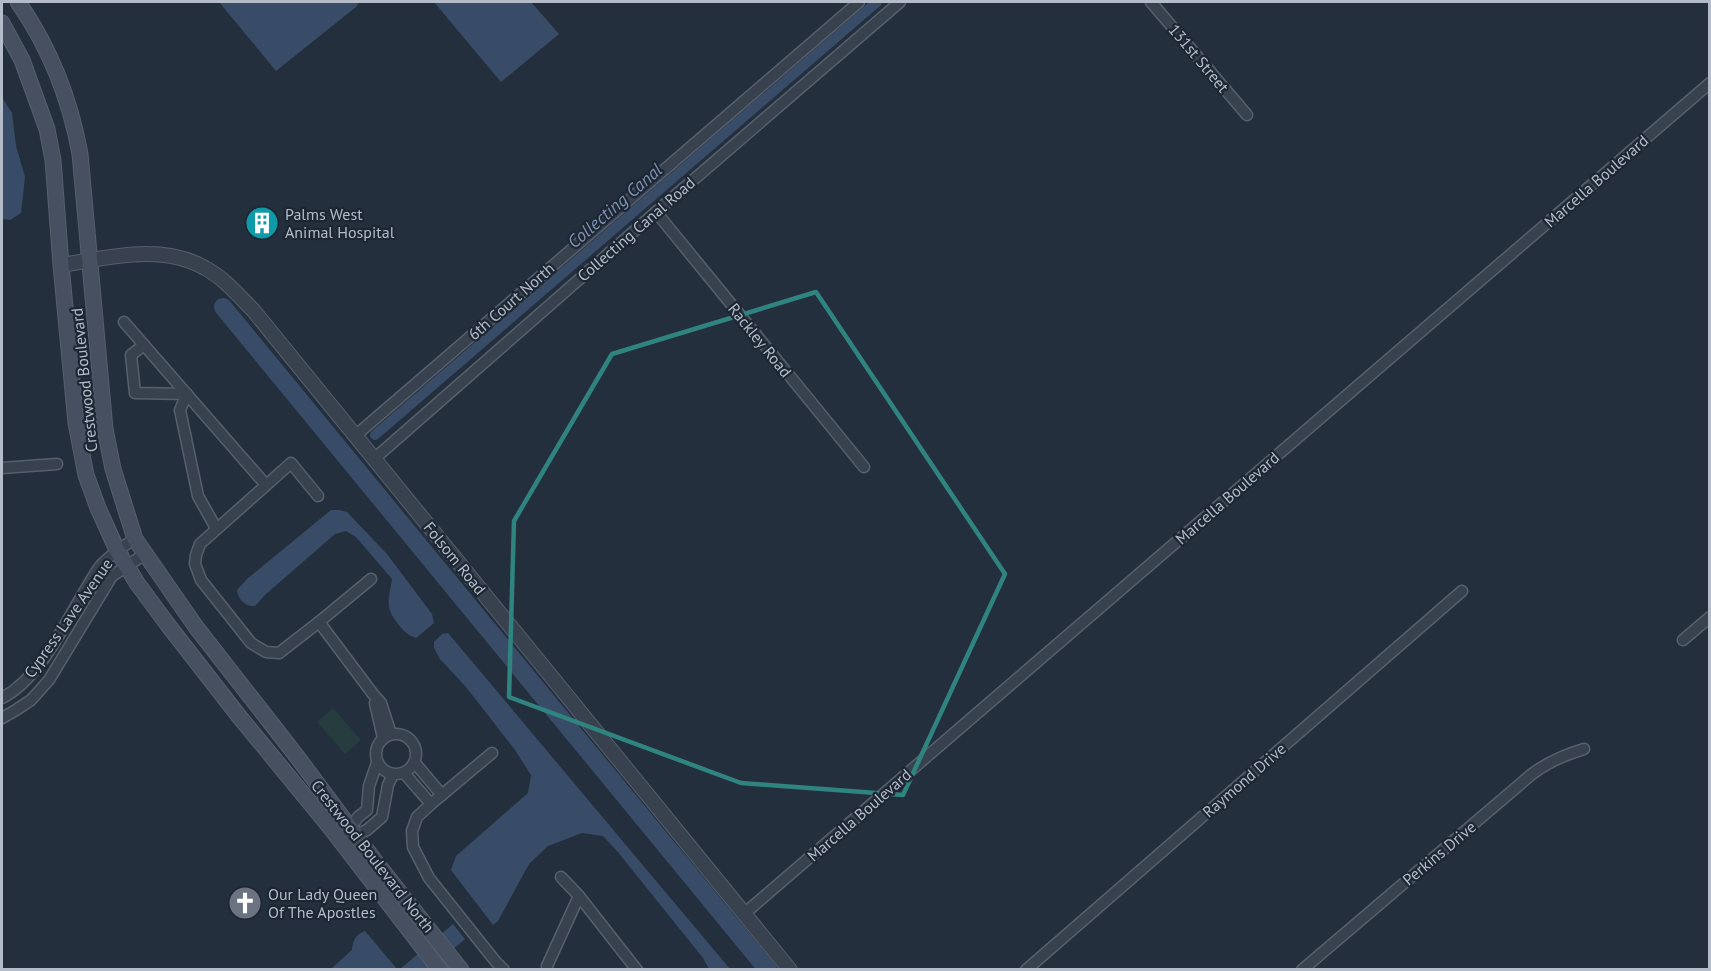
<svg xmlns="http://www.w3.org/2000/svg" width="1711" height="971" viewBox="0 0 1711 971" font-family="'PT Sans',sans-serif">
	<rect width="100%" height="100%" fill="#242f3e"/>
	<!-- green -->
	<path fill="#263c3f" d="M 333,708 L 361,740 L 345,754 L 317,722 Z"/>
	<!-- water -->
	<g fill="#394c67">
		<path d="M 219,2 L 359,2 L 356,7 L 276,71 Z"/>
		<path d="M 434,2 L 531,2 L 559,34 L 501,82 Z"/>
		<path d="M 2,89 L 3,99 L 12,113 L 16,146 L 25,177 L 21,213 L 10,220 L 2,219 Z"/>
		<path d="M 331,510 L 339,510 L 347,512 L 387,554 L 432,614 L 434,623 L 416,638 C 407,635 404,631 398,624 C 384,606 389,600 392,579 L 356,537 L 346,531 L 335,534 L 266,594 L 255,606 C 246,607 238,600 237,590 L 247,579 Z"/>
		<path d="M 448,633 L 730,969 L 709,969 L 703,958 L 617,851 L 603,836 L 582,833 L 548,846 L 529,864 L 498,921 L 493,925 L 451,870 L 456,856 L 528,793 L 531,775 L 515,750 L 466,687 L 440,659 L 434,648 L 434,642 L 442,634 Z"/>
		<path d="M 453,924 L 465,939 L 429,969 L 399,970 Z"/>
		<path d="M 365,931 L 397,969 L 331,969 L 352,950 C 353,940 355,935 365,931 Z"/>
	</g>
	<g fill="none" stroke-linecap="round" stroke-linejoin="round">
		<!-- canal -->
		<path stroke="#394c67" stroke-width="10" d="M 375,435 L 877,2"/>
		<!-- river -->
		<path stroke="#394c67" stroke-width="18" d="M 223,307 L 768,970"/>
		<defs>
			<g id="minor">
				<path d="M 1151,2 L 1247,115"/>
				<path d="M 656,212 L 864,467"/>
				<path d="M 124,322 L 266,485"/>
				<path d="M 144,345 L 131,355 L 135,393 L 187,394 L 180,410 L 198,496 L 216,528"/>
				<path d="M 355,436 L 859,2"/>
				<path d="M 374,459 L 656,212 L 900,2"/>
				<path d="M 2,468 L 57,464"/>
				<path d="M 318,496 L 291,463 L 200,544 L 196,555 L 195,564 L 201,580 L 251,643 L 266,652 L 279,653 L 319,622"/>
				<path d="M 371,579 L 319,622 L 373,694 L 381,703 L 391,734"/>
				<path d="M 1683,640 L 1710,617"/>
				<path d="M 2,698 C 39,679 63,627 84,592 C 90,583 95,572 102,564 C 112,554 123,546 135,539"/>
				<path d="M 375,703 L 383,738"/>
				<path d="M 2,718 L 16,710 L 31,700 L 49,680 L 112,576 L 145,554"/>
				<circle cx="396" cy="754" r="20"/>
				<path d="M 415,763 L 442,795"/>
				<path d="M 404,773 L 431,804 L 417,817 L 412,831 L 413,847 L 429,878 L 496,962 L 504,970"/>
				<path d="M 431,804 L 492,753"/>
				<path d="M 348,832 L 358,817 L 367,810 L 369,786 L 377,763"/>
				<path d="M 349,838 L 367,830 L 382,817 L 388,785 L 393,774"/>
				<path d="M 561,877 L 579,896 L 637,970"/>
				<path d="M 745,913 L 1710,83"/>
				<path d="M 547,966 L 579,896"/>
				<path d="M 1026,970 L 1462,591"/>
				<path d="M 1302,970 L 1532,774 C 1548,762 1564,755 1584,749"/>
			</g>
			<path id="tertiary" d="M 61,265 C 108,258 161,243 205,268 C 224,278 238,295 253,310 L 790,970"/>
			<g id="secondary">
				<path d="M 18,2 C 50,48 70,99 80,154 L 105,429 L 113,469 L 135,539 L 151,562 L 196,627 L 295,754 L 378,865 L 461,970"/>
				<path d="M 2,23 L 22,60 L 47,129 L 53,160 L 61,265 L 76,423 L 86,475 L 98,508 L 117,550 L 137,583 L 168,625 L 238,715 L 330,827 L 440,970"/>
			</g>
		</defs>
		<!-- minor casing -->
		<use href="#minor" stroke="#565f6c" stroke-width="13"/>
		<!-- tertiary casing -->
		<use href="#tertiary" stroke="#565f6c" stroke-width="16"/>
		<!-- secondary casing -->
		<use href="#secondary" stroke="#565f6c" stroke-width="17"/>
		<!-- minor -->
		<use href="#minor" stroke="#38414e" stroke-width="10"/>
		<!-- tertiary -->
		<use href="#tertiary" stroke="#38414e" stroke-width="14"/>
		<!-- secondary -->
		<use href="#secondary" stroke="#465061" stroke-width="15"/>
	</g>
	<!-- marked area -->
	<path fill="none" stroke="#308480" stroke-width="4.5" stroke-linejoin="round" d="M 816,292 L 1005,574 L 903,795 L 741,783 L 509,697 L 514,521 L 612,354 Z"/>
	<!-- icons -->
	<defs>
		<symbol id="building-disc" viewBox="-11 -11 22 22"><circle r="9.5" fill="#0f9aa8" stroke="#1d2633"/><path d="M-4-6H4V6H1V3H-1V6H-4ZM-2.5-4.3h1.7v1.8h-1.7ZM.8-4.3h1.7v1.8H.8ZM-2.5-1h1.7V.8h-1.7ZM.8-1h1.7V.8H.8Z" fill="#fff"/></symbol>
		<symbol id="church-disc" viewBox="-11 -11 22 22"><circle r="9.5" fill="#6b7280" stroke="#1d2633"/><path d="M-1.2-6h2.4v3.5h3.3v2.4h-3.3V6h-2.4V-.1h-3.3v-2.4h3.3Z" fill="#fff"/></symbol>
	</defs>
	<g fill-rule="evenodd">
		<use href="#building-disc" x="243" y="204" width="38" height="38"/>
		<use href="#church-disc" x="226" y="884" width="38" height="38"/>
	</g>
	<g text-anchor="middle" stroke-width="4.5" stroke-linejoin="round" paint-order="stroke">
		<!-- street labels -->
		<g font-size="16" fill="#b4bcc9" stroke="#1d2633">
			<text transform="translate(1199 58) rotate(50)" y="6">131st Street</text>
			<text transform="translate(1596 181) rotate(-41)" y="6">Marcella Boulevard</text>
			<text transform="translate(636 229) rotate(-41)" y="6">Collecting Canal Road</text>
			<text transform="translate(511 301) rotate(-41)" y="6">6th Court North</text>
			<text transform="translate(760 340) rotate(51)" y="6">Rackley Road</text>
			<text transform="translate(84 380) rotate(-96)" y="6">Crestwood Boulevard</text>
			<text transform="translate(1227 498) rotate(-41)" y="6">Marcella Boulevard</text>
			<text transform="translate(455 558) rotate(51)" y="6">Folsom Road</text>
			<text transform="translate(68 618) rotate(-55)" y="6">Cypress Lave Avenue</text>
			<text transform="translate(1244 780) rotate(-41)" y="6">Raymond Drive</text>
			<text transform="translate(859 815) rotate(-41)" y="6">Marcella Boulevard</text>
			<text transform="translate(1439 853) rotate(-40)" y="6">Perkins Drive</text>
			<text transform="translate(373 856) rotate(52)" y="6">Crestwood Boulevard North</text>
		</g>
		<!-- poi labels -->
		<g font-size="16" fill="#b4bcc9" stroke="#1d2633" text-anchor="start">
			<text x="285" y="220">Palms West<tspan x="285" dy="18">Animal Hospital</tspan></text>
			<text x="268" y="900">Our Lady Queen<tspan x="268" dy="18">Of The Apostles</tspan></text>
		</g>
		<!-- water labels -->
		<g font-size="18" font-style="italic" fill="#7c92b1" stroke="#1d2633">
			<text transform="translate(615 206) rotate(-41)" y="6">Collecting Canal</text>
		</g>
	</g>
	<!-- border -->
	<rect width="1711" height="971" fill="none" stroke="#b4bcc9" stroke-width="6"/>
</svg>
